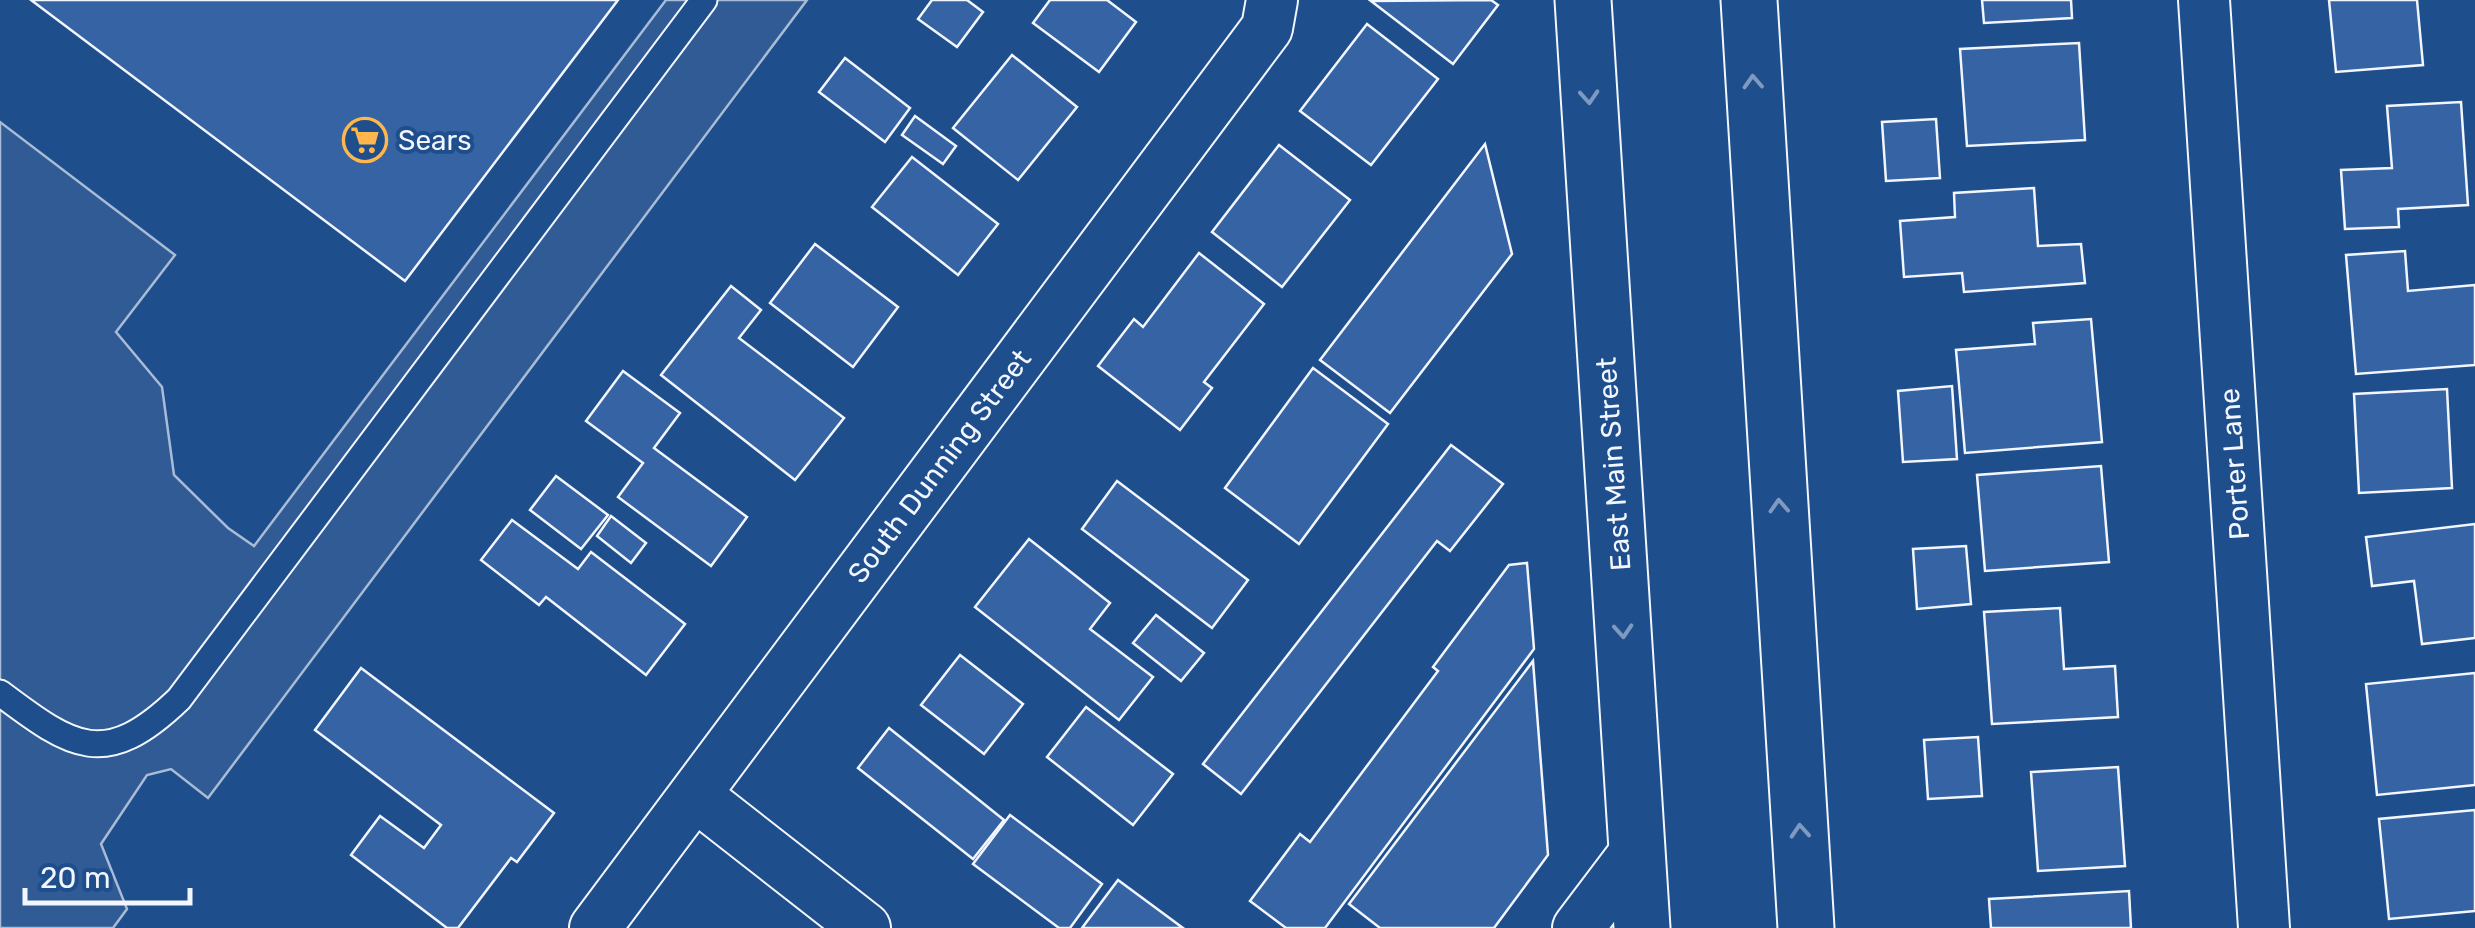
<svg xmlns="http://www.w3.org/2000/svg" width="2475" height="928" viewBox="0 0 2475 928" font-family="Rubik,sans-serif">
	<rect width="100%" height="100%" fill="#1f4e8c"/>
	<!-- built -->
	<path fill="#305b95" stroke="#a8bbd7" stroke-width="2.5" d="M 666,0 L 807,0 L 208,798 L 171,769 L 147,775 L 101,844 L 127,909 L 113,928 L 0,928 L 0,122 L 175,255 L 116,332 L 162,387 L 174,475 L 228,528 L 254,546 Z"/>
	<!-- building -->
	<g fill="#3563a3" stroke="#f2f6ff" stroke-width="2.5">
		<path d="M 31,0 L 618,0 L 405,281 Z"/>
		<path d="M 932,0 L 967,0 L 983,12 L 957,47 L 918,19 Z"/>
		<path d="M 1050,0 L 1107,0 L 1136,22 L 1099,72 L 1033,23 Z"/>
		<path d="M 1491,0 L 1498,5 L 1453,64 L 1371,1 Z"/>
		<path d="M 1982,0 L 2071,0 L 2072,18 L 1984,23 Z"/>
		<path d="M 2329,0 L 2417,0 L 2423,65 L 2336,72 Z"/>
		<path d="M 1367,24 L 1438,79 L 1371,165 L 1300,111 Z"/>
		<path d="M 2079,43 L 2085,140 L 1967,146 L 1960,49 Z"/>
		<path d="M 1012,55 L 1077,107 L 1018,180 L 953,128 Z"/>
		<path d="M 845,58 L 910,108 L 885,142 L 819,92 Z"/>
		<path d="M 2461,102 L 2468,205 L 2398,209 L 2399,227 L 2345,229 L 2341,170 L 2392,168 L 2387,106 Z"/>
		<path d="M 915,116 L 956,146 L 943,164 L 902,135 Z"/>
		<path d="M 1936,119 L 1940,178 L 1886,181 L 1882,122 Z"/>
		<path d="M 1485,144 L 1512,254 L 1390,413 L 1320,360 Z"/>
		<path d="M 1279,145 L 1350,200 L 1282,287 L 1212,232 Z"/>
		<path d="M 912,157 L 998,224 L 958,275 L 872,207 Z"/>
		<path d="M 2034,188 L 2038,246 L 2081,244 L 2085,283 L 1964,292 L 1962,273 L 1904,277 L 1900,221 L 1955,217 L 1954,193 Z"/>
		<path d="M 815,244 L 898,307 L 853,367 L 770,303 Z"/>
		<path d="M 2405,251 L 2408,291 L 2475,285 L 2475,365 L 2356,374 L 2346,255 Z"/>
		<path d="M 1199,253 L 1264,304 L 1204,382 L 1212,388 L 1180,430 L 1098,366 L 1134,319 L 1143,327 Z"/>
		<path d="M 731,286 L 761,310 L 739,338 L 844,418 L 795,480 L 661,375 Z"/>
		<path d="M 2091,319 L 2102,442 L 1965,453 L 1956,350 L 2035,344 L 2033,323 Z"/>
		<path d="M 1313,368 L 1388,424 L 1299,544 L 1225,488 Z"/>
		<path d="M 623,371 L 680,413 L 654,448 L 747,517 L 711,566 L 618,497 L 643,463 L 586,421 Z"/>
		<path d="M 1952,386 L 1957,459 L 1903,462 L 1898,391 Z"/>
		<path d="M 2447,389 L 2452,488 L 2359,493 L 2354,394 Z"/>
		<path d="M 1451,445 L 1503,484 L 1450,551 L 1437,541 L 1241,794 L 1203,764 Z"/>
		<path d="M 2101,466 L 2109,562 L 1985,571 L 1977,475 Z"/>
		<path d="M 556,476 L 608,515 L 581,549 L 530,510 Z"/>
		<path d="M 1117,481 L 1248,580 L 1212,628 L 1082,529 Z"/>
		<path d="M 611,516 L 646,543 L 631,563 L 597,536 Z"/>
		<path d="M 512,520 L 578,569 L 591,552 L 685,624 L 646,675 L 546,597 L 539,605 L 481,560 Z"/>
		<path d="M 2475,524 L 2475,638 L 2422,644 L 2414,581 L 2372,586 L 2366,537 Z"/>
		<path d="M 1029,539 L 1110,603 L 1090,629 L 1153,677 L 1119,720 L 975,607 Z"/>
		<path d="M 1966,546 L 1971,604 L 1917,609 L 1913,549 Z"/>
		<path d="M 1527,563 L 1534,649 L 1325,928 L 1286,928 L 1250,901 L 1300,834 L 1310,842 L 1438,671 L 1433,667 L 1509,565 Z"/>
		<path d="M 2060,608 L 2064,669 L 2115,666 L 2118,717 L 1992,724 L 1984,612 Z"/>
		<path d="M 1156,615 L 1204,653 L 1181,681 L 1133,643 Z"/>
		<path d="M 960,655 L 1023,704 L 984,754 L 921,705 Z"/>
		<path d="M 1533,661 L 1548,855 L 1494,928 L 1380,928 L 1349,904 Z"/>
		<path d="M 361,668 L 554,813 L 517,862 L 511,858 L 458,928 L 447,928 L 351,855 L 380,816 L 424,848 L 441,825 L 315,730 Z"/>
		<path d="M 2475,673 L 2475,785 L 2377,795 L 2366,684 Z"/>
		<path d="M 1086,707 L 1173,774 L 1133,825 L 1047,757 Z"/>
		<path d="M 889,728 L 1004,820 L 973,859 L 858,768 Z"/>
		<path d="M 1978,737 L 1982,796 L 1928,799 L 1924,740 Z"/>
		<path d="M 2118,767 L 2125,866 L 2038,871 L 2031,772 Z"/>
		<path d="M 2475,810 L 2475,911 L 2389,919 L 2379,819 Z"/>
		<path d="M 1010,815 L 1102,884 L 1070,928 L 1059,928 L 973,864 Z"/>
		<path d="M 1118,880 L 1183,928 L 1082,928 Z"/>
		<path d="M 2129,891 L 2131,928 L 1991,928 L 1989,899 Z"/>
	</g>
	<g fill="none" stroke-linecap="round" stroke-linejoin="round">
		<defs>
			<path id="lane" d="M 0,693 C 73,748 105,770 179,699 L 704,0"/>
			<g id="street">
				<path d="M 2204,0 L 2264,928"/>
				<path d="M 695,795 L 865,928"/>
				<path d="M 595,928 L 1267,28 L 1272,0"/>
				<path d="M 1578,928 L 1637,850"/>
			</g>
			<g id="primary">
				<path d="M 1583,0 L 1642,928"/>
				<path d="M 1749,0 L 1806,928"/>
			</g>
		</defs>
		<!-- lane casing -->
		<use href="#lane" stroke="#f2f6ff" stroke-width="29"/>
		<!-- street casing -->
		<use href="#street" stroke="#f2f6ff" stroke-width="54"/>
		<!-- primary casing -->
		<use href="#primary" stroke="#f2f6ff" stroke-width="59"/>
		<!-- lane -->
		<use href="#lane" stroke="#1f4e8c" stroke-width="25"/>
		<!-- street -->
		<use href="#street" stroke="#1f4e8c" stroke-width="50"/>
		<!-- primary -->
		<use href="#primary" stroke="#1f4e8c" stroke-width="55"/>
	</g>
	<!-- one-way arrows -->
	<defs><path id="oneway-chevron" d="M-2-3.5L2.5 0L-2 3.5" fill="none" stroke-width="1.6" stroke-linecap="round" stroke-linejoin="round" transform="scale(2.5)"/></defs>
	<g stroke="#7e9ac0">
		<use href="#oneway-chevron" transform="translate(1753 82) rotate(-93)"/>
		<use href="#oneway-chevron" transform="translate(1589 97) rotate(86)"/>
		<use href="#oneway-chevron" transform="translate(1779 506) rotate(-93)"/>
		<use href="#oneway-chevron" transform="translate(1623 631) rotate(86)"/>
		<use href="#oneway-chevron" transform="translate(1800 831) rotate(-94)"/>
	</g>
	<!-- icons -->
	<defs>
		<symbol id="supermarket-ring" viewBox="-11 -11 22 22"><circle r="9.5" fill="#1f4e8c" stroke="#ffb74d" stroke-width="1.5"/><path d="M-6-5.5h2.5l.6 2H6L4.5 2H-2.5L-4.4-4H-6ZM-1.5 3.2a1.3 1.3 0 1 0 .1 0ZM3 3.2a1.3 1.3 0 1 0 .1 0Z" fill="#ffb74d"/></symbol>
	</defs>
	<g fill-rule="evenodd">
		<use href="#supermarket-ring" x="340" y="115" width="50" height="50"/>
	</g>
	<g text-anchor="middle" stroke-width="8" stroke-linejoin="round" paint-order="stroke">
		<!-- poi labels -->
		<g font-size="28" fill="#f2f6ff" stroke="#1f4e8c" text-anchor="start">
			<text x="398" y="150">Sears</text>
		</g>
		<!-- street labels -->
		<g font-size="28" fill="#f2f6ff" stroke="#1f4e8c">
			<text transform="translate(1613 464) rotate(-94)" y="10">East Main Street</text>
			<text transform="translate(2234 464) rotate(-94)" y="10">Porter Lane</text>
			<text transform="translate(939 466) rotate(-53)" y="10">South Dunning Street</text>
		</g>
	</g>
	<!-- scale -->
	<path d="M25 888v15h165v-15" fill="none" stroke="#f2f6ff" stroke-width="5"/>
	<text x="40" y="888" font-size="30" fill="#f2f6ff" stroke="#1f4e8c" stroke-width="8" paint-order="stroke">20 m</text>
</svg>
